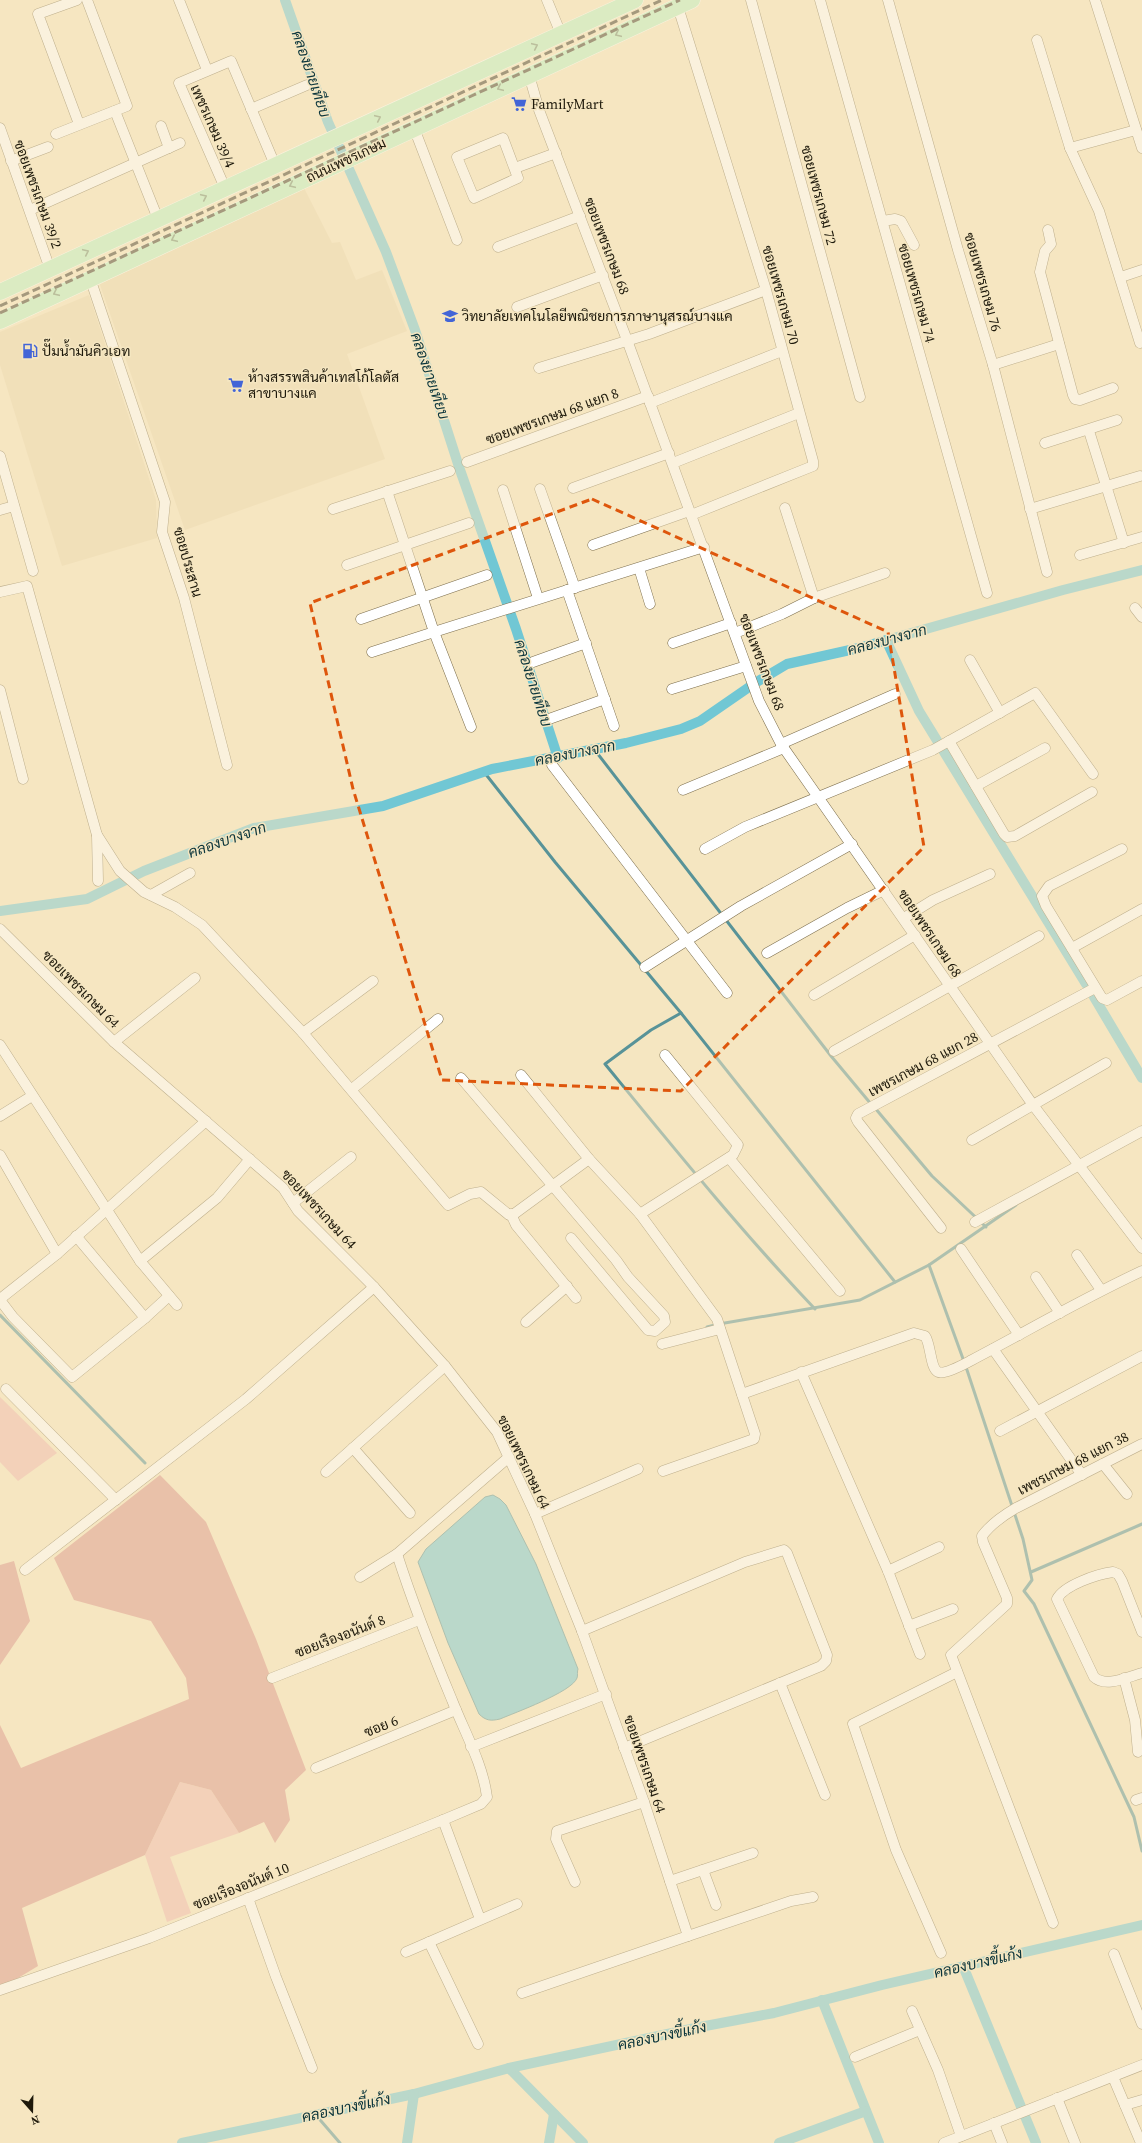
<svg xmlns="http://www.w3.org/2000/svg" width="1142" height="2143" viewBox="0 0 1142 2143" font-family="'Source Serif 4',Sarabun,serif">
	<rect width="100%" height="100%" fill="#f5e6c1"/>
	<!-- built -->
	<g fill="#ecd9af">
		<path d="M 304,188 L 332,243 L 340,242 L 356,280 L 382,270 L 407,331 L 347,354 L 385,459 L 185,530 L 99,282 Z"/>
		<path d="M 89,295 L 156,500 L 157,538 L 62,566 L 0,365 L 0,332 Z"/>
	</g>
	<!-- green -->
	<g fill="#efb8b0">
		<path d="M 0,1397 L 57,1453 L 18,1481 L 0,1462 Z"/>
		<path d="M 180,1782 L 211,1790 L 239,1833 L 170,1857 L 191,1913 L 167,1922 L 145,1855 Z"/>
	</g>
	<!-- forest -->
	<g fill="#da958c">
		<path d="M 160,1475 L 206,1522 L 256,1639 L 306,1770 L 285,1790 L 290,1820 L 275,1843 L 264,1822 L 239,1833 L 211,1790 L 180,1782 L 145,1855 L 22,1908 L 38,1966 L 0,1989 L 0,1725 L 21,1768 L 189,1699 L 186,1678 L 151,1621 L 74,1600 L 54,1558 Z"/>
		<path d="M 14,1561 L 30,1621 L 0,1665 L 0,1565 Z"/>
	</g>
	<!-- water -->
	<path fill="#71c7d4" stroke="#589398" d="M 493,1495 L 500,1499 L 506,1505 L 536,1564 L 578,1669 C 577,1671 578,1676 577,1678 C 572,1692 514,1713 500,1719 C 491,1721 486,1721 479,1714 L 448,1643 L 418,1562 L 426,1549 L 485,1497 Z"/>
	<g fill="none" stroke-linecap="round" stroke-linejoin="round">
		<!-- stream -->
		<g stroke="#589398" stroke-width="3">
			<path d="M 594,749 L 831,1056 L 871,1104"/>
			<path d="M 484,772 L 555,862 L 681,1013 L 895,1282"/>
			<path d="M 681,1013 L 651,1030 L 605,1064 C 673,1147 741,1231 815,1309"/>
			<path d="M 875,1108 L 932,1176 L 986,1227"/>
			<path d="M 929,1265 L 966,1367 L 1023,1539 L 1032,1580 L 1024,1591 L 1034,1604 L 1134,1817 L 1142,1851"/>
			<path d="M 0,1315 L 145,1463"/>
			<path d="M 707,1327 L 719,1324 L 860,1300 L 929,1265 L 1016,1205"/>
			<path d="M 1031,1572 L 1142,1524"/>
			<path d="M 315,2114 L 340,2143"/>
		</g>
		<!-- canal -->
		<g stroke="#71c7d4" stroke-width="10">
			<path d="M 285,0 L 328,122 L 386,252 L 415,330 L 459,467 L 516,629 L 558,758"/>
			<path d="M 886,640 L 919,711 L 1086,984"/>
			<path d="M 0,911 L 87,899 L 144,871 L 254,828 L 383,806 L 492,769 L 626,743 L 681,729 L 700,721 L 755,683 L 787,664 L 859,648 L 1063,590 L 1142,570"/>
			<path d="M 1094,997 L 1142,1078"/>
			<path d="M 963,1966 L 1036,2143"/>
			<path d="M 822,2000 L 879,2143"/>
			<path d="M 509,2068 L 583,2143"/>
			<path d="M 182,2143 L 414,2094 L 509,2068 L 700,2027 L 774,2013 L 882,1985 L 1142,1925"/>
			<path d="M 407,2143 L 414,2094"/>
			<path d="M 549,2143 L 554,2114"/>
			<path d="M 779,2143 L 866,2111"/>
		</g>
		<defs>
			<g id="minor">
				<path d="M 77,0 L 38,14 L 79,124"/>
				<path d="M 179,0 L 207,70"/>
				<path d="M 547,0 L 561,34"/>
				<path d="M 751,0 L 860,397"/>
				<path d="M 820,0 L 987,593"/>
				<path d="M 888,0 L 958,250 L 993,365 L 1047,572"/>
				<path d="M 1095,0 L 1142,148"/>
				<path d="M 678,7 L 766,290 L 813,461 L 813,466 L 808,468 L 691,515"/>
				<path d="M 1037,40 L 1070,148 L 1099,211 L 1140,343"/>
				<path d="M 529,75 L 539,110 L 627,340 L 759,701 L 781,744 L 1033,1105 L 1142,1248"/>
				<path d="M 251,109 L 307,85"/>
				<path d="M 115,111 L 158,219"/>
				<path d="M 161,126 L 169,148"/>
				<path d="M 0,128 L 50,269"/>
				<path d="M 414,128 L 457,240"/>
				<path d="M 56,134 L 127,106 L 87,0"/>
				<path d="M 503,138 L 518,178 L 474,198 L 457,157 Z"/>
				<path d="M 1070,148 L 1136,130"/>
				<path d="M 11,161 L 48,147"/>
				<path d="M 515,168 L 556,153"/>
				<path d="M 225,188 L 179,83 L 231,61 L 275,165"/>
				<path d="M 30,210 L 180,143"/>
				<path d="M 883,221 L 895,219 L 901,221 L 914,245"/>
				<path d="M 1048,230 L 1051,244 L 1045,251 L 1040,272 L 1073,395 L 1075,399 L 1080,400 L 1113,388"/>
				<path d="M 498,247 L 580,216"/>
				<path d="M 1121,277 L 1142,270"/>
				<path d="M 90,278 L 165,502 L 162,532 L 184,598 L 227,765"/>
				<path d="M 517,307 L 603,275"/>
				<path d="M 993,365 L 1059,344"/>
				<path d="M 539,368 L 649,334 L 766,290"/>
				<path d="M 650,403 L 782,351"/>
				<path d="M 1089,431 L 1124,543"/>
				<path d="M 1045,443 L 1117,420"/>
				<path d="M 0,456 L 33,571"/>
				<path d="M 467,462 L 648,396"/>
				<path d="M 673,463 L 799,413"/>
				<path d="M 573,488 L 669,453"/>
				<path d="M 540,489 L 575,588"/>
				<path d="M 503,490 L 538,598"/>
				<path d="M 333,509 L 450,471"/>
				<path d="M 1030,509 L 1140,476"/>
				<path d="M 0,510 L 14,506"/>
				<path d="M 593,545 L 689,511"/>
				<path d="M 1080,555 L 1142,537"/>
				<path d="M 347,565 L 469,523"/>
				<path d="M 639,568 L 650,604"/>
				<path d="M 567,590 L 614,726"/>
				<path d="M 0,592 L 27,586 L 97,835 L 98,881"/>
				<path d="M 814,598 L 885,573"/>
				<path d="M 1135,608 L 1142,617"/>
				<path d="M 361,619 L 487,575"/>
				<path d="M 735,633 L 782,614 L 814,598 L 785,508"/>
				<path d="M 673,643 L 731,623"/>
				<path d="M 372,652 L 434,632 L 387,491"/>
				<path d="M 970,660 L 1000,713"/>
				<path d="M 533,662 L 586,643"/>
				<path d="M 672,689 L 746,666"/>
				<path d="M 0,690 L 23,779"/>
				<path d="M 549,719 L 605,699"/>
				<path d="M 471,727 L 434,632 L 704,547"/>
				<path d="M 949,741 L 1004,834 L 1007,837 L 1015,836 L 1092,792"/>
				<path d="M 781,744 L 895,694"/>
				<path d="M 552,765 L 727,993"/>
				<path d="M 976,786 L 1045,748"/>
				<path d="M 683,790 L 784,748"/>
				<path d="M 97,835 L 120,871 L 144,892 L 175,907 L 202,925 L 303,1033 L 448,1205 L 470,1194 L 481,1192 L 509,1215 L 514,1214 L 589,1159"/>
				<path d="M 705,849 L 745,827 L 933,750 L 1035,693 L 1093,774"/>
				<path d="M 1122,849 L 1049,886 L 1042,896 L 1046,906 L 1102,998 L 1107,1000 L 1142,981"/>
				<path d="M 151,895 L 190,873"/>
				<path d="M 904,918 L 933,900 L 990,874"/>
				<path d="M 0,929 L 114,1042 L 283,1188 L 298,1211 L 374,1287 L 445,1366 L 497,1432 L 535,1514 L 582,1631 L 644,1802 L 688,1936 L 522,1993"/>
				<path d="M 1072,948 L 1142,909"/>
				<path d="M 767,953 L 847,908 L 884,890"/>
				<path d="M 645,967 L 741,906 L 852,844"/>
				<path d="M 814,995 L 915,935"/>
				<path d="M 303,1033 L 373,981"/>
				<path d="M 114,1042 L 195,978"/>
				<path d="M 0,1045 L 140,1261 L 177,1305"/>
				<path d="M 834,1051 L 1039,936"/>
				<path d="M 521,1075 L 589,1159 L 640,1214 L 717,1319 L 755,1434 L 754,1439 L 663,1471"/>
				<path d="M 461,1078 L 616,1260 L 628,1277 L 664,1316 L 665,1322 L 655,1331 L 648,1330 L 571,1238"/>
				<path d="M 352,1089 L 438,1019"/>
				<path d="M 0,1116 L 32,1096"/>
				<path d="M 972,1140 L 1106,1063"/>
				<path d="M 0,1155 L 57,1254"/>
				<path d="M 729,1158 L 840,1291"/>
				<path d="M 293,1203 L 351,1157"/>
				<path d="M 511,1214 L 516,1225 L 576,1298"/>
				<path d="M 640,1214 L 733,1155 L 738,1145 L 665,1055"/>
				<path d="M 975,1222 L 1142,1131"/>
				<path d="M 941,1228 L 858,1122 L 856,1118 L 858,1114 L 1095,988"/>
				<path d="M 76,1236 L 145,1318"/>
				<path d="M 961,1249 L 1019,1335"/>
				<path d="M 1077,1255 L 1101,1290"/>
				<path d="M 140,1261 L 217,1198 L 250,1159"/>
				<path d="M 1036,1277 L 1060,1313"/>
				<path d="M 0,1299 L 57,1254 L 206,1121"/>
				<path d="M 0,1300 L 13,1317 L 72,1377 L 145,1318 L 169,1296"/>
				<path d="M 526,1322 L 567,1286"/>
				<path d="M 662,1344 L 720,1329"/>
				<path d="M 993,1349 L 1082,1475"/>
				<path d="M 801,1372 L 888,1571 L 920,1654"/>
				<path d="M 6,1389 L 116,1500"/>
				<path d="M 742,1394 L 914,1333 L 925,1336 C 931,1344 930,1368 938,1372 C 945,1375 966,1363 972,1360 C 1029,1330 1084,1298 1142,1271"/>
				<path d="M 1000,1431 L 1142,1356"/>
				<path d="M 353,1448 L 410,1513"/>
				<path d="M 1103,1464 L 1127,1494"/>
				<path d="M 326,1472 L 445,1366"/>
				<path d="M 535,1514 L 638,1469"/>
				<path d="M 25,1570 L 246,1399 L 374,1287"/>
				<path d="M 888,1571 L 939,1547"/>
				<path d="M 360,1577 L 397,1554 L 509,1457"/>
				<path d="M 909,1626 L 953,1609"/>
				<path d="M 582,1631 L 745,1562 L 784,1550 L 787,1553 L 827,1655 L 826,1661 L 821,1666 L 624,1748"/>
				<path d="M 1142,1632 L 1122,1581 L 1118,1574 L 1113,1572 C 1098,1574 1064,1585 1057,1599 L 1094,1677 C 1106,1688 1127,1677 1142,1673"/>
				<path d="M 272,1678 L 419,1620"/>
				<path d="M 1124,1678 L 1135,1720 L 1138,1752"/>
				<path d="M 780,1683 L 825,1795"/>
				<path d="M 471,1747 L 606,1694"/>
				<path d="M 316,1768 L 456,1710"/>
				<path d="M 1136,1800 L 1142,1798"/>
				<path d="M 443,1820 L 480,1919"/>
				<path d="M 703,1870 L 716,1905"/>
				<path d="M 670,1881 L 753,1853"/>
				<path d="M 575,1882 L 556,1839 L 557,1831 L 644,1802"/>
				<path d="M 248,1898 L 276,1977 L 312,2068"/>
				<path d="M 1053,1923 L 951,1655 L 1007,1604 L 1007,1598 L 983,1542 L 982,1536 C 990,1525 1004,1515 1016,1508 L 1142,1444"/>
				<path d="M 688,1936 L 791,1901 L 813,1897"/>
				<path d="M 429,1942 L 478,2044"/>
				<path d="M 406,1952 L 517,1904"/>
				<path d="M 941,1953 L 896,1850 L 853,1724 L 957,1672"/>
				<path d="M 1114,1954 L 1142,2024"/>
				<path d="M 0,1990 L 149,1938 L 443,1820 L 481,1804 L 487,1797 C 483,1764 464,1731 452,1700 C 432,1652 413,1604 397,1554"/>
				<path d="M 912,2011 L 938,2070 L 961,2136"/>
				<path d="M 855,2057 L 920,2030"/>
				<path d="M 1113,2077 L 1141,2143"/>
				<path d="M 1057,2098 L 1075,2143"/>
				<path d="M 1125,2105 L 1142,2100"/>
				<path d="M 994,2123 L 1002,2143"/>
				<path d="M 944,2143 L 1142,2065"/>
			</g>
			<g id="primary">
				<path d="M 0,292 L 635,0"/>
				<path d="M 0,321 L 692,0"/>
			</g>
		</defs>
		<!-- minor casing -->
		<use href="#minor" stroke="#7d6f4e" stroke-width="11"/>
		<!-- primary casing -->
		<use href="#primary" stroke="#fff" stroke-width="17"/>
		<!-- minor -->
		<use href="#minor" stroke="#fff" stroke-width="10"/>
		<!-- primary -->
		<use href="#primary" stroke="#bbf2c3" stroke-width="16"/>
		<!-- rail -->
		<g stroke="#443d2b" stroke-width="3" stroke-dasharray="8 4" stroke-linecap="butt">
			<path d="M 0,306 L 662,0"/>
			<path d="M 0,313 L 680,0"/>
		</g>
	</g>
	<!-- one-way arrows -->
	<defs><path id="oneway-chevron" d="M-2-3.5L2.5 0L-2 3.5" fill="none" stroke-width="1.6" stroke-linecap="round" stroke-linejoin="round"/></defs>
	<g stroke="#749070">
		<use href="#oneway-chevron" transform="translate(618 34) rotate(155)"/>
		<use href="#oneway-chevron" transform="translate(535 46) rotate(-25)"/>
		<use href="#oneway-chevron" transform="translate(500 88) rotate(155)"/>
		<use href="#oneway-chevron" transform="translate(378 118) rotate(-25)"/>
		<use href="#oneway-chevron" transform="translate(292 185) rotate(155)"/>
		<use href="#oneway-chevron" transform="translate(204 197) rotate(-25)"/>
		<use href="#oneway-chevron" transform="translate(174 239) rotate(155)"/>
		<use href="#oneway-chevron" transform="translate(86 252) rotate(-25)"/>
		<use href="#oneway-chevron" transform="translate(56 293) rotate(155)"/>
	</g>
	<!-- marked area -->
	<path d="M0 0H1142V2143H0ZM 592,499 L 888,632 L 924,847 L 681,1091 L 442,1080 L 353,789 L 310,603 Z" fill="#f5e6c1" fill-opacity=".55" fill-rule="evenodd"/>
	<path fill="none" stroke="#de560c" stroke-width="3" stroke-dasharray="8 5" stroke-linejoin="round" d="M 592,499 L 888,632 L 924,847 L 681,1091 L 442,1080 L 353,789 L 310,603 Z"/>
	<!-- icons -->
	<defs>
		<symbol id="supermarket-bare" viewBox="-9 -9 18 18"><path d="M-6-5.5h2.5l.6 2H6L4.5 2H-2.5L-4.4-4H-6ZM-1.5 3.2a1.3 1.3 0 1 0 .1 0ZM3 3.2a1.3 1.3 0 1 0 .1 0Z" fill="#4365d7" stroke="#f5e6c1" stroke-width="2.5" paint-order="stroke"/></symbol>
		<symbol id="university-bare" viewBox="-9 -9 18 18"><path d="M0-5L7-2L0 1L-7-2ZM-4 1L0 2.5L4 1V4Q0 6-4 4Z" fill="#4365d7" stroke="#f5e6c1" stroke-width="2.5" paint-order="stroke"/></symbol>
		<symbol id="fuel-bare" viewBox="-9 -9 18 18"><path d="M-5.5-6h7V0h2V4h1.3V-2.5L3-4.5l.8-.8L6-3V5H2.5V1h-1V6h-7ZM-4.2-4.7v3.2H.2V-4.7Z" fill="#4365d7" stroke="#f5e6c1" stroke-width="2.5" paint-order="stroke"/></symbol>
	</defs>
	<g fill-rule="evenodd">
		<use href="#supermarket-bare" x="508" y="93" width="22" height="22"/>
		<use href="#university-bare" x="439" y="305" width="22" height="22"/>
		<use href="#fuel-bare" x="19" y="340" width="22" height="22"/>
		<use href="#supermarket-bare" x="225" y="374" width="22" height="22"/>
	</g>
	<g text-anchor="middle" stroke-width="3" stroke-linejoin="round" paint-order="stroke">
		<!-- poi labels -->
		<g font-size="14" fill="#1e190b" stroke="#f5e6c1" text-anchor="start">
			<text x="531" y="109">FamilyMart</text>
			<text x="462" y="321">วิทยาลัยเทคโนโลยีพณิชยการภาษานุสรณ์บางแค</text>
			<text x="42" y="356">ปั๊มน้ำมันคิวเอท</text>
			<text x="248" y="382">ห้างสรรพสินค้าเทสโก้โลตัส<tspan x="248" dy="16">สาขาบางแค</tspan></text>
		</g>
		<!-- street labels -->
		<g font-size="14" fill="#1e190b" stroke="#f5e6c1">
			<text transform="translate(213 126) rotate(66)" y="5">เพชรเกษม 39/4</text>
			<text transform="translate(346 160) rotate(-25)" y="5">ถนนเพชรเกษม</text>
			<text transform="translate(38 194) rotate(70)" y="5">ซอยเพชรเกษม 39/2</text>
			<text transform="translate(819 195) rotate(75)" y="5">ซอยเพชรเกษม 72</text>
			<text transform="translate(607 246) rotate(69)" y="5">ซอยเพชรเกษม 68</text>
			<text transform="translate(983 282) rotate(74)" y="5">ซอยเพชรเกษม 76</text>
			<text transform="translate(917 293) rotate(74)" y="5">ซอยเพชรเกษม 74</text>
			<text transform="translate(781 295) rotate(74)" y="5">ซอยเพชรเกษม 70</text>
			<text transform="translate(552 416) rotate(-20)" y="5">ซอยเพชรเกษม 68 แยก 8</text>
			<text transform="translate(188 562) rotate(74)" y="5">ซอยประสาน</text>
			<text transform="translate(762 662) rotate(69)" y="5">ซอยเพชรเกษม 68</text>
			<text transform="translate(930 933) rotate(56)" y="5">ซอยเพชรเกษม 68</text>
			<text transform="translate(81 989) rotate(45)" y="5">ซอยเพชรเกษม 64</text>
			<text transform="translate(923 1064) rotate(-28)" y="5">เพชรเกษม 68 แยก 28</text>
			<text transform="translate(319 1209) rotate(47)" y="5">ซอยเพชรเกษม 64</text>
			<text transform="translate(524 1462) rotate(64)" y="5">ซอยเพชรเกษม 64</text>
			<text transform="translate(1073 1463) rotate(-27)" y="5">เพชรเกษม 68 แยก 38</text>
			<text transform="translate(340 1636) rotate(-21)" y="5">ซอยเรืองอนันต์ 8</text>
			<text transform="translate(381 1726) rotate(-22)" y="5">ซอย 6</text>
			<text transform="translate(645 1764) rotate(71)" y="5">ซอยเพชรเกษม 64</text>
			<text transform="translate(241 1886) rotate(-22)" y="5">ซอยเรืองอนันต์ 10</text>
		</g>
		<!-- water labels -->
		<g font-size="15" font-style="italic" fill="#0c363c" stroke="#f5e6c1">
			<text transform="translate(311 74) rotate(71)" y="5">คลองยายเทียบ</text>
			<text transform="translate(430 376) rotate(71)" y="5">คลองยายเทียบ</text>
			<text transform="translate(887 640) rotate(-15)" y="5">คลองบางจาก</text>
			<text transform="translate(533 683) rotate(72)" y="5">คลองยายเทียบ</text>
			<text transform="translate(575 753) rotate(-11)" y="5">คลองบางจาก</text>
			<text transform="translate(227 840) rotate(-19)" y="5">คลองบางจาก</text>
			<text transform="translate(978 1963) rotate(-13)" y="5">คลองบางขี้แก้ง</text>
			<text transform="translate(662 2036) rotate(-12)" y="5">คลองบางขี้แก้ง</text>
			<text transform="translate(346 2108) rotate(-12)" y="5">คลองบางขี้แก้ง</text>
		</g>
	</g>
	<!-- north arrow -->
	<g transform="translate(32 2111) rotate(160)" stroke="#f5e6c1" stroke-width="3" paint-order="stroke">
	<path d="M0-3L7 15L0 10L-7 15Z" fill="#1e190b"/>
	<text y="-6" font-size="11" font-weight="bold" text-anchor="middle" fill="#1e190b">N</text>
	</g>
</svg>
